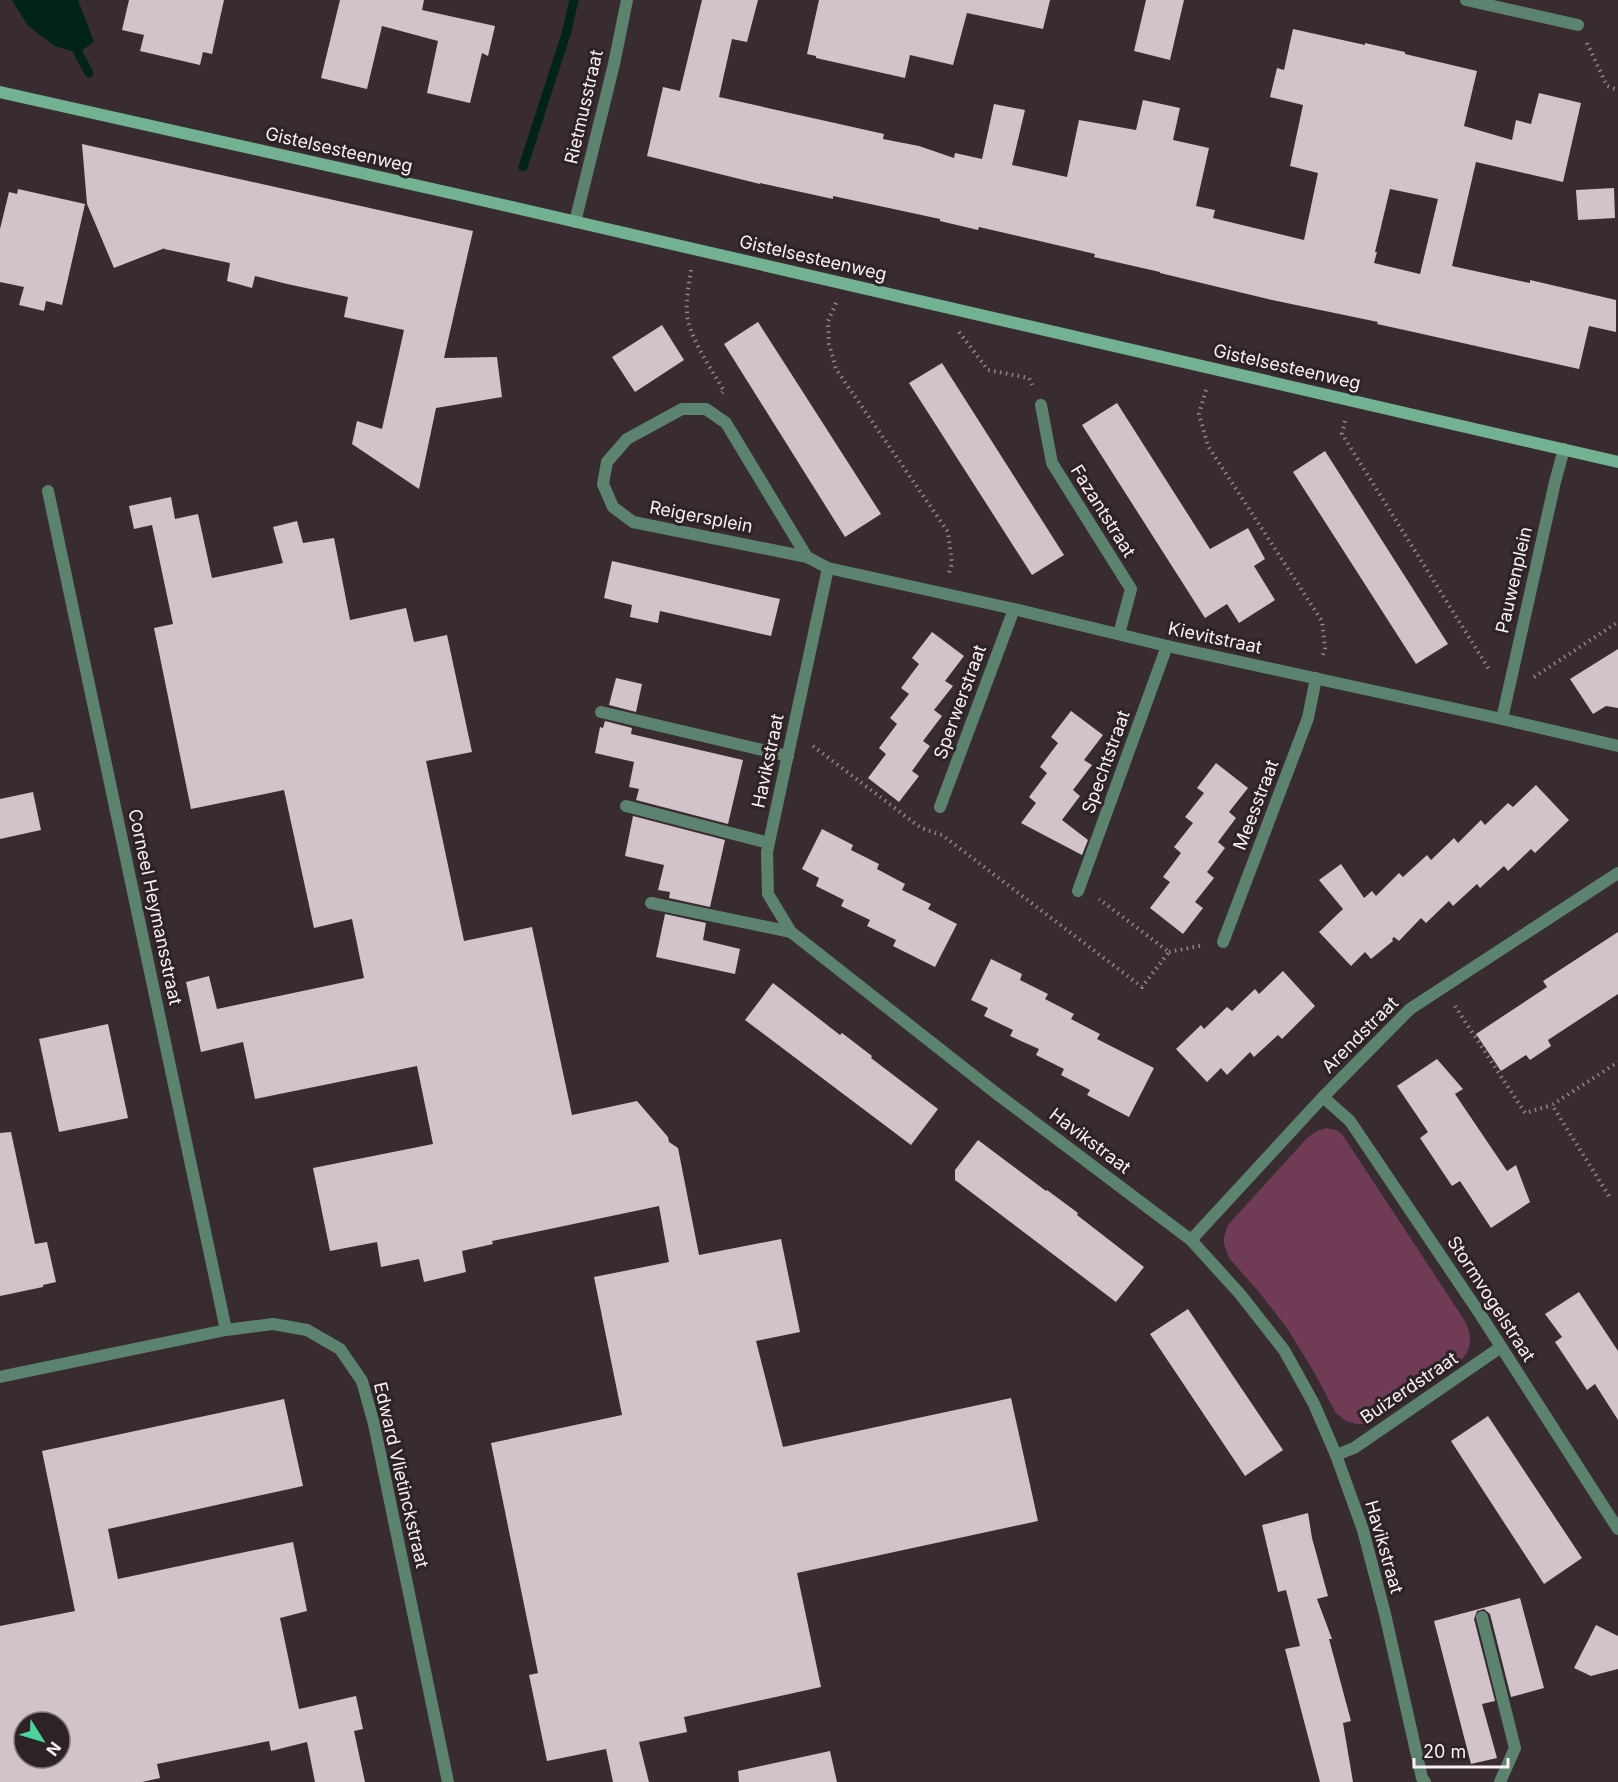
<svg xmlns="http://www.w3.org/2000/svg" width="1618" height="1782" viewBox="0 0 1618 1782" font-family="Inter,sans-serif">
	<rect width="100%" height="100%" fill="#382c31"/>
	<!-- green -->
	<path fill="#6f3b55" d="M 1326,1128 L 1336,1130 L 1342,1134 L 1463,1318 C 1473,1335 1473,1349 1459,1362 L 1372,1421 L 1364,1424 L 1356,1424 L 1346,1421 L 1336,1413 L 1314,1372 L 1287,1328 L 1259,1292 L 1229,1258 L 1224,1244 L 1224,1237 L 1228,1225 L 1307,1138 L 1317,1131 Z"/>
	<!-- water -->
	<path fill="#022416" d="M 12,0 L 78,0 L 94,42 L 78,53 L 55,46 L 28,26 Z"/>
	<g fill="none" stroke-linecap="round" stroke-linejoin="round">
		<!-- stream -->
		<g stroke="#022416" stroke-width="9">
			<path d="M 73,43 L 89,73"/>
			<path d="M 523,167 L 567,31 L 574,0"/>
		</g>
	</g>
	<!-- building -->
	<g fill="#d1c3c9" fill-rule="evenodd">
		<path d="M 129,0 L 224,0 L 212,54 L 203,52 L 200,65 L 140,51 L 144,35 L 122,30 Z"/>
		<path d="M 340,0 L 424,0 L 422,10 L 495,26 L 488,56 L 482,53 L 470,103 L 427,93 L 438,41 L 382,26 L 367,89 L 321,78 Z"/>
		<path d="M 702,0 L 758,0 L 747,42 L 732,39 L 719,97 L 884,134 L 883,139 L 919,146 L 954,158 L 955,153 L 982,159 L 994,104 L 1025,110 L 1012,165 L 1067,177 L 1079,120 L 1136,130 L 1143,100 L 1180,108 L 1173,140 L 1209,148 L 1196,206 L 1215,210 L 1213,218 L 1304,240 L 1318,173 L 1290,166 L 1303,105 L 1270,97 L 1277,68 L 1284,70 L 1293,29 L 1365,45 L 1365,43 L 1405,52 L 1405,54 L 1477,71 L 1464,126 L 1512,140 L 1516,120 L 1531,124 L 1539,93 L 1581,103 L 1563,182 L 1476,162 L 1452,266 L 1530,283 L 1530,280 L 1616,300 L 1616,332 L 1589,326 L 1579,369 L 1418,333 L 1377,324 L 1378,322 L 1272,300 L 1160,273 L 1160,272 L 1094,257 L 1095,254 L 979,227 L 978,230 L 940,221 L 940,219 L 833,196 L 833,199 L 760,183 L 760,184 L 647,156 L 663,87 L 680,91 ZM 1390,189 L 1438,199 L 1420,274 L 1374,263 L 1377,252 L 1375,252 Z"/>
		<path d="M 819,0 L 1050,0 L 1043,29 L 967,13 L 953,65 L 910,55 L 905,78 L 816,58 L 816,56 L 807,54 Z"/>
		<path d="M 1146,0 L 1184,0 L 1170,60 L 1134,51 Z"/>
		<path d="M 82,144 L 473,231 L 444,358 L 497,357 L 502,397 L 436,408 L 419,489 L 352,444 L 357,421 L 382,429 L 404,330 L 344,317 L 348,297 L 287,284 L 255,276 L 252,288 L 227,281 L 230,263 L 164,249 L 165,248 L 114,268 L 87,204 Z"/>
		<path d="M 1614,188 L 1615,218 L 1578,220 L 1576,190 Z"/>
		<path d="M 18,189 L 85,204 L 62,305 L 46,301 L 44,311 L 19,305 L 24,287 L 0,282 L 0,229 L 9,192 L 17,194 Z"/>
		<path d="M 758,322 L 881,514 L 845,537 L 724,344 Z"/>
		<path d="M 662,325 L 684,360 L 635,392 L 612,357 Z"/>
		<path d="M 942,363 L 1064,555 L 1032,575 L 909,383 Z"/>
		<path d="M 1117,403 L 1210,549 L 1248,528 L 1265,559 L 1254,566 L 1275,600 L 1239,623 L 1227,604 L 1205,618 L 1082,425 Z"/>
		<path d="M 1325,451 L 1448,644 L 1416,664 L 1293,472 Z"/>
		<path d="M 171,497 L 175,519 L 198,514 L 212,578 L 283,563 L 273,527 L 297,521 L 303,543 L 334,538 L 350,620 L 406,608 L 414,642 L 447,635 L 472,752 L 426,761 L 464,941 L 532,927 L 572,1115 L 637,1101 L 668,1137 L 669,1142 L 678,1148 L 699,1255 L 781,1239 L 800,1332 L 756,1341 L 783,1447 L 1011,1398 L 1038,1521 L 797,1573 L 821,1687 L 684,1717 L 687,1732 L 639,1742 L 649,1782 L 613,1782 L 606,1749 L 547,1761 L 529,1675 L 538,1673 L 491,1443 L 622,1415 L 594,1277 L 669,1262 L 659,1206 L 492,1241 L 493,1244 L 462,1251 L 466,1272 L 424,1282 L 419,1259 L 381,1267 L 377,1242 L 330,1251 L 313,1168 L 433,1144 L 417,1066 L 255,1099 L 243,1042 L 201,1052 L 186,982 L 209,976 L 217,1009 L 364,978 L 352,919 L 314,928 L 284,790 L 191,809 L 154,628 L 173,624 L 152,525 L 134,529 L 129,506 Z"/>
		<path d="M 612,561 L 780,599 L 771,636 L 660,611 L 658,623 L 630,617 L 632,605 L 604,598 Z"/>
		<path d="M 932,632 L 964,656 L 945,681 L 953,686 L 934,710 L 942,716 L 923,741 L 930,746 L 912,771 L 919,776 L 899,802 L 868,778 L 886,754 L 879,748 L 897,724 L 890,718 L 909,694 L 901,688 L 919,664 L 912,658 Z"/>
		<path d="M 1618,649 L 1618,708 L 1606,706 L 1593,714 L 1570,679 Z"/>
		<path d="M 616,678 L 642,684 L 636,712 L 609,705 Z"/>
		<path d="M 1071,711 L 1103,735 L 1084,760 L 1092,765 L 1073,790 L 1080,796 L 1062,820 L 1088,840 L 1082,855 L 1021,823 L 1036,803 L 1029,797 L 1047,773 L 1040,767 L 1058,743 L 1051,737 Z"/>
		<path d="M 605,721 L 632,728 L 631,734 L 743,760 L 728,824 L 636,800 L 639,789 L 629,787 L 634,762 L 595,753 L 600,727 L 603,728 Z"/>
		<path d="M 1216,763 L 1248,788 L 1229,812 L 1236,818 L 1218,842 L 1225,848 L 1207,872 L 1214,878 L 1195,902 L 1203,908 L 1183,934 L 1150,908 L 1170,882 L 1163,877 L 1181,853 L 1174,847 L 1193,823 L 1185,817 L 1204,793 L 1197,788 Z"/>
		<path d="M 1536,785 L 1569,820 L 1535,853 L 1531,849 L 1508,871 L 1504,866 L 1480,888 L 1477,884 L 1453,906 L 1449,901 L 1426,923 L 1421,918 L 1399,941 L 1394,937 L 1392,939 L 1393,941 L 1371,959 L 1365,952 L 1351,966 L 1319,932 L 1343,909 L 1319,880 L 1341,864 L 1364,898 L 1372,891 L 1376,896 L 1399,873 L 1403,877 L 1427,855 L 1431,860 L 1454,838 L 1458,843 L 1481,820 L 1485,825 L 1508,803 L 1513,807 Z"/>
		<path d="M 33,792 L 41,830 L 0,839 L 0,799 Z"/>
		<path d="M 633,816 L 725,840 L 710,907 L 669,898 L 670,892 L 658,890 L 664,865 L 625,856 Z"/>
		<path d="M 822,829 L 853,845 L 851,850 L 879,864 L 877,869 L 905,884 L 902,890 L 931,904 L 928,909 L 957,924 L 935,967 L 893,946 L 896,940 L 867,926 L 870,920 L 841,906 L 844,900 L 816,886 L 819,878 L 802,869 Z"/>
		<path d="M 665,914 L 706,923 L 703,940 L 740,949 L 735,974 L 656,957 Z"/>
		<path d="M 1618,932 L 1618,994 L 1548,1040 L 1551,1046 L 1530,1060 L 1526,1055 L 1501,1071 L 1476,1034 L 1547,987 L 1543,981 Z"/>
		<path d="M 991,959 L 1022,974 L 1020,980 L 1048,994 L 1045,999 L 1074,1014 L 1071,1019 L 1100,1034 L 1097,1039 L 1154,1068 L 1129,1117 L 1087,1095 L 1090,1090 L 1061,1075 L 1064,1069 L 1036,1055 L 1039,1049 L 1010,1036 L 1013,1030 L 984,1016 L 988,1008 L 971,1000 Z"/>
		<path d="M 1283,971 L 1315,1006 L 1282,1039 L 1278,1035 L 1254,1057 L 1250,1052 L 1227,1075 L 1221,1068 L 1207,1082 L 1176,1049 L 1201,1025 L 1204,1029 L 1227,1007 L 1232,1011 L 1255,989 L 1259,994 Z"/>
		<path d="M 773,983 L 840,1035 L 842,1033 L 872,1056 L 871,1058 L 938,1109 L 911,1145 L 745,1020 Z"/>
		<path d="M 108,1024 L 128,1118 L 59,1132 L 39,1039 Z"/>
		<path d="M 1437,1059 L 1463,1089 L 1455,1094 L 1507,1171 L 1516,1165 L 1530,1202 L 1491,1228 L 1460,1181 L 1452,1186 L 1420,1138 L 1428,1132 L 1397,1086 Z"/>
		<path d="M 11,1132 L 35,1244 L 47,1242 L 56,1282 L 43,1285 L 43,1287 L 0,1296 L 0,1133 Z"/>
		<path d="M 978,1140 L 1046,1191 L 1047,1190 L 1078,1213 L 1077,1215 L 1144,1267 L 1116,1302 L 955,1180 L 955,1170 Z"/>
		<path d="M 1579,1292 L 1618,1351 L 1618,1420 L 1595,1384 L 1587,1390 L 1555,1342 L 1562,1337 L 1545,1314 Z"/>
		<path d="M 1188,1309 L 1283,1450 L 1245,1476 L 1150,1334 Z"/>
		<path d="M 284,1399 L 303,1486 L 108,1529 L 118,1579 L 293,1542 L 307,1611 L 280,1618 L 299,1709 L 356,1696 L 363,1729 L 354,1731 L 365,1782 L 315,1782 L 307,1742 L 271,1751 L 269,1741 L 157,1764 L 160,1778 L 142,1782 L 0,1782 L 0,1626 L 75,1611 L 42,1451 ZM 24,1722 L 60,1722 L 60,1758 L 24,1758 Z"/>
		<path d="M 1488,1416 L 1582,1558 L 1544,1584 L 1451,1441 Z"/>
		<path d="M 1308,1513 L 1312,1538 L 1328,1596 L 1317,1599 L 1332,1639 L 1329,1639 L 1351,1721 L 1343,1723 L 1353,1782 L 1320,1782 L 1285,1649 L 1300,1646 L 1286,1590 L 1278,1592 L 1262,1525 Z"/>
		<path d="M 1520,1598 L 1544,1688 L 1511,1697 L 1490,1614 L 1484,1609 L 1477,1611 L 1474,1619 L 1495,1701 L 1482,1704 L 1497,1758 L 1471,1764 L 1434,1621 Z"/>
		<path d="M 1596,1625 L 1618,1636 L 1618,1669 L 1591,1676 L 1574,1668 Z"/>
		<path d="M 830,1751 L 837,1782 L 739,1782 L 738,1771 Z"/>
	</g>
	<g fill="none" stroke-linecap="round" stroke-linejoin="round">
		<!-- path -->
		<g stroke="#90868a" stroke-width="4" stroke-dasharray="1.5 4.5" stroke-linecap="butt">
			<path d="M 1587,43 L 1607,86 L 1618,90"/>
			<path d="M 691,270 C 689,284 686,299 687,313 C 688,336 712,370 724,391 L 722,393"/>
			<path d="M 836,303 L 828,321 L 829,344 L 836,369 L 948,532 L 952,564 L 949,573"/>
			<path d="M 959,332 L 988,370 L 1029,378 L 1032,385"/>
			<path d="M 1206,390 L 1199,414 L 1208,446 L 1322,621 L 1325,648 L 1322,658"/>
			<path d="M 1345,421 L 1342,434 L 1490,671"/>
			<path d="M 1534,677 L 1618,622"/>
			<path d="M 813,746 L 921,828 L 942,835 L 1142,987 L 1169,952 L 1099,899"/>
			<path d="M 1169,952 L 1204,945"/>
			<path d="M 1455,1006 L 1525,1113 L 1552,1105"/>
			<path d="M 1609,1196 L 1552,1105 L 1618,1062"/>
		</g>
		<!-- lane -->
		<g stroke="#5c836f" stroke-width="12">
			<path d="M 601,712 L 788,756"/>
			<path d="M 626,806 L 769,843"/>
			<path d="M 651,903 L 791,932"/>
		</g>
		<!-- street -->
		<g stroke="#5c836f" stroke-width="12">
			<path d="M 1466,0 L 1578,25"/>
			<path d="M 575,222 L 614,64 L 627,0"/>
			<path d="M 1041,405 L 1052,463 L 1131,589 L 1119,634"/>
			<path d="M 48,491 L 226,1330"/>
			<path d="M 807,557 L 726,423 L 706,409 L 682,409 L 627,439 L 607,462 L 603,484 L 613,507 L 633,522 L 807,557 L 828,568 L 1014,609 L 1167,646 L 1502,719 L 1618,746"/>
			<path d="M 828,568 L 767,852 L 768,894 L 791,932 L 997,1094 L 1191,1240 L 1240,1294 L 1284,1350 L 1314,1404 L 1336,1455 L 1363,1530 L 1385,1614 L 1422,1778 L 1425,1782"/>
			<path d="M 1502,719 L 1555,482 L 1564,449"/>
			<path d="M 940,807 L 1014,609"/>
			<path d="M 1078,891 L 1167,646"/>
			<path d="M 1223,942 L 1308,718 L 1316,678"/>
			<path d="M 1323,1097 L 1350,1121 L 1480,1314 L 1618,1529"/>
			<path d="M 1191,1240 L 1323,1097 L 1410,1009 L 1618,873"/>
			<path d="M 0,1377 L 226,1330 L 273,1324 L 307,1330 L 340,1349 L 362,1381 L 374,1424 L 448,1782"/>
			<path d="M 1336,1455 L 1354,1448 L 1501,1347"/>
			<path d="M 1482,1617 L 1515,1748 L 1500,1782"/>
		</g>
		<!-- secondary -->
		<path stroke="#72b293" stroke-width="12" d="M 0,92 L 455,194 L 1618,462"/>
	</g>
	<g text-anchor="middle" stroke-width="6" stroke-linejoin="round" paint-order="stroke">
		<!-- street labels -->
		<g font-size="18" fill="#f8f0f3" stroke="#2d2327">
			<text transform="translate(584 107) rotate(-77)" y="6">Rietmusstraat</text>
			<text transform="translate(339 150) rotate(13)" y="6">Gistelsesteenweg</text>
			<text transform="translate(813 258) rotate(13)" y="6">Gistelsesteenweg</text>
			<text transform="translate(1287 367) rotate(13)" y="6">Gistelsesteenweg</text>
			<text transform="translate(1103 511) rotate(58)" y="6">Fazantstraat</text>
			<text transform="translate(701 517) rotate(11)" y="6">Reigersplein</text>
			<text transform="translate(1514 580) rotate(-77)" y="6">Pauwenplein</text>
			<text transform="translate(1215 638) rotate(12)" y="6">Kievitstraat</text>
			<text transform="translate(960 702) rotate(-70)" y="6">Sperwerstraat</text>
			<text transform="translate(768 761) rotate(-78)" y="6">Havikstraat</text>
			<text transform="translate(1106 762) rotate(-70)" y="6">Spechtstraat</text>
			<text transform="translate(1256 805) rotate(-69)" y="6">Meesstraat</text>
			<text transform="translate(155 907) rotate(78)" y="6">Corneel Heymansstraat</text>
			<text transform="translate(1360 1035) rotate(-45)" y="6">Arendstraat</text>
			<text transform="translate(1090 1141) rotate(37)" y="6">Havikstraat</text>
			<text transform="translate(1491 1299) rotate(57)" y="6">Stormvogelstraat</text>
			<text transform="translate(1409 1388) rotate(-34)" y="6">Buizerdstraat</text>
			<text transform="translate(401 1475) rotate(77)" y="6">Edward Vlietinckstraat</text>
			<text transform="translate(1384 1547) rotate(74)" y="6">Havikstraat</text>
		</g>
	</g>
	<!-- north arrow -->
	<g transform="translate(42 1740) rotate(127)"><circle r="28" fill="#2d2327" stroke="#7e7579" stroke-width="1.5"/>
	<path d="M0-4.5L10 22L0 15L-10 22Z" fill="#4cd39b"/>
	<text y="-9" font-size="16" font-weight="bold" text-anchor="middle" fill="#f8f0f3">N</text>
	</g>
	<!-- scale -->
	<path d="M1414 1758v9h94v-9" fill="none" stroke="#f8f0f3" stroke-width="3"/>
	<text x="1423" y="1758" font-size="18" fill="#f8f0f3" stroke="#2d2327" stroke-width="4.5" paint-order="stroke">20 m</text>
</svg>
